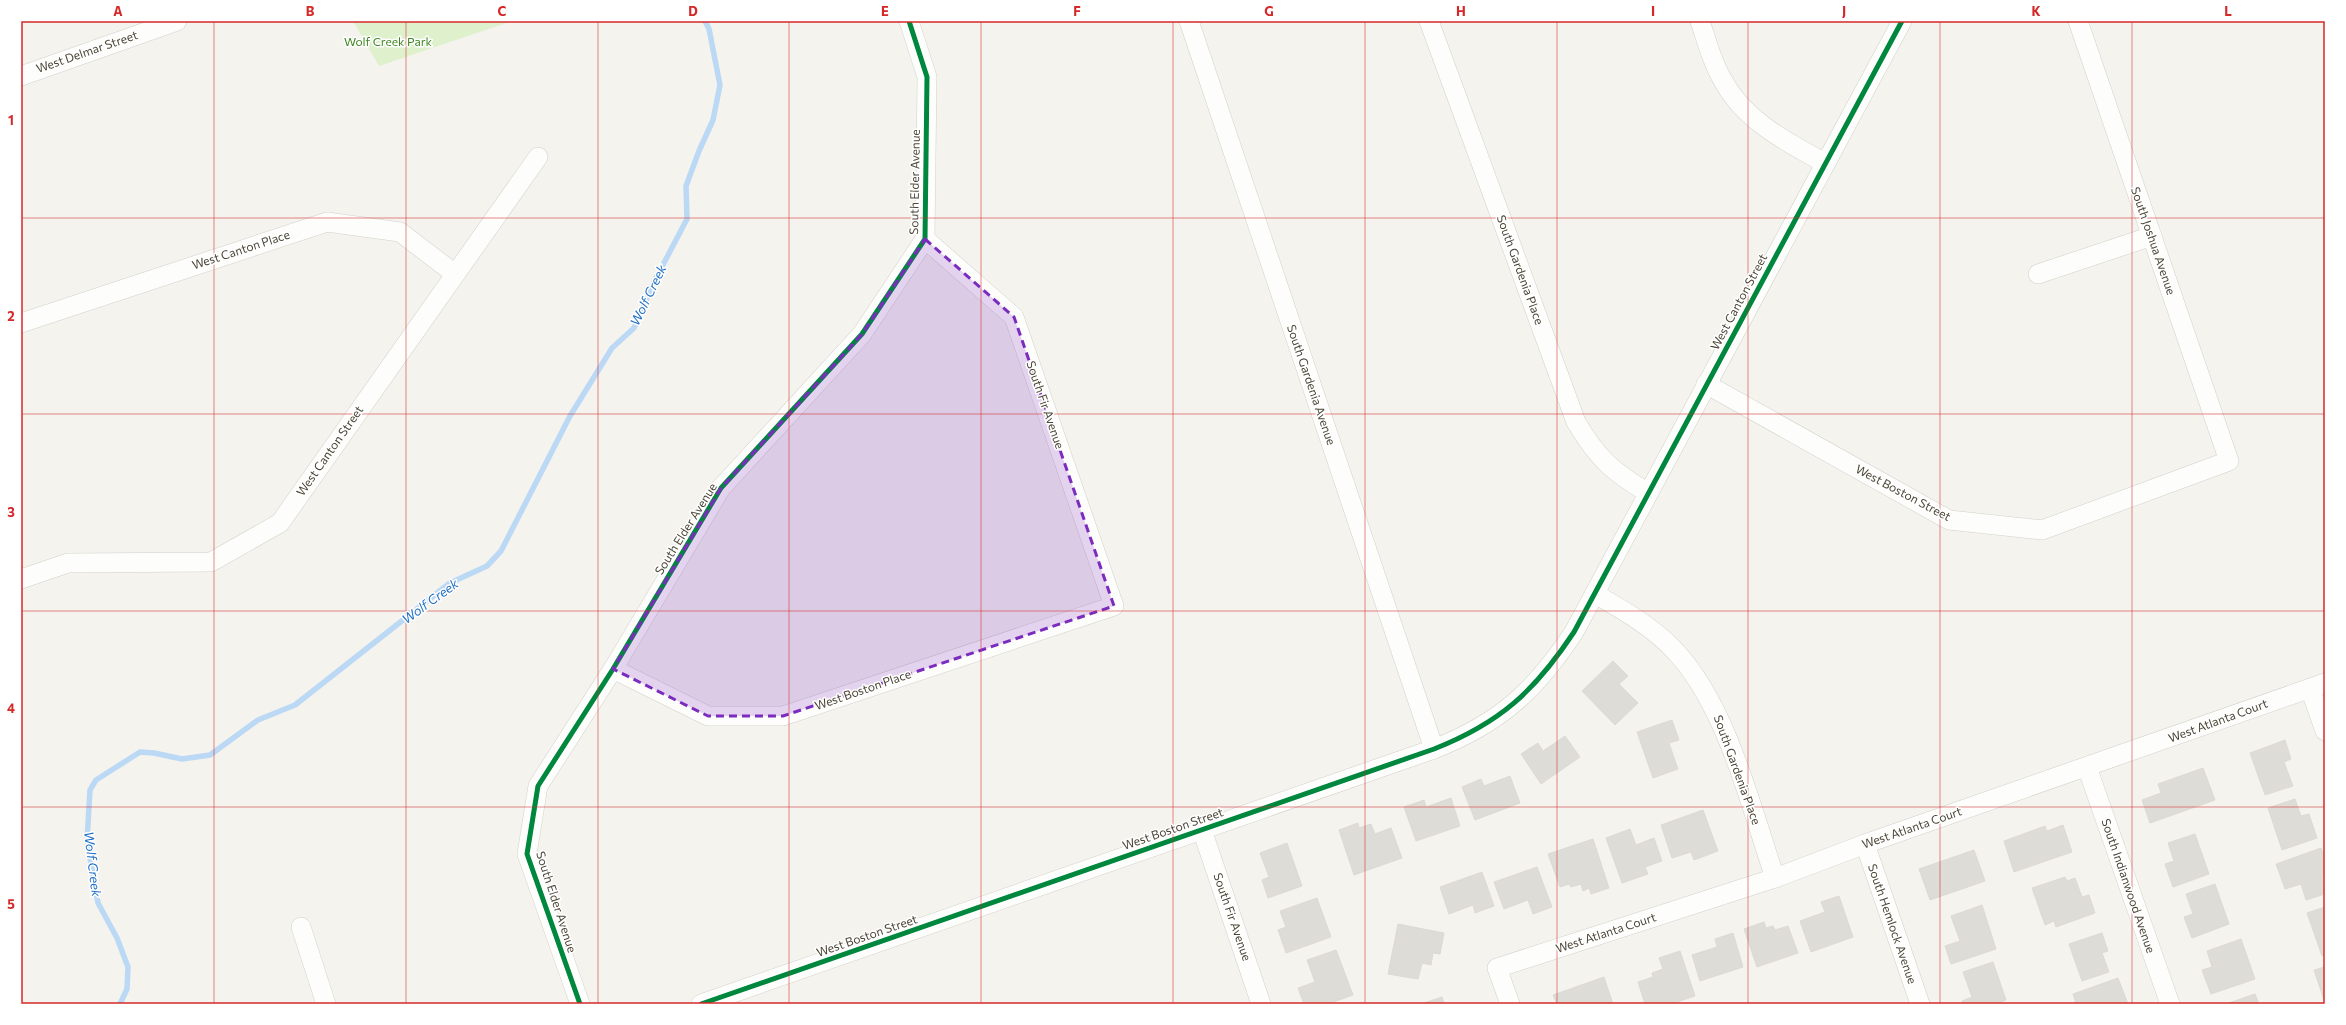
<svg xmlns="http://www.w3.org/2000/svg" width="2346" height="1025" viewBox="0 0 2346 1025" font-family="Commissioner,sans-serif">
	<rect width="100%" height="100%" fill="#f4f3ee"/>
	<!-- green -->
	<path fill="#def1cc" d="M 353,21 L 512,21 L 379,66 Z"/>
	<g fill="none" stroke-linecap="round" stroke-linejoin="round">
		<!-- stream -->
		<path stroke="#bbd8f5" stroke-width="5.5" d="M 120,1004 L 127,989 L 128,967 L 117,938 L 98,903 L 87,841 L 90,790 L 96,780 L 140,752 L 154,753 L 182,759 L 210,755 L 258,720 L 295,705 L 450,583 L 487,566 L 501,551 L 570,416 L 612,348 L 634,328 L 654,282 L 687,219 L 686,186 L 699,151 L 713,120 L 720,85 L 709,29 L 705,21"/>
	</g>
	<!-- building -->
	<g fill="#dedcd6" stroke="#dddad3">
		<path d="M 1613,661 L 1628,676 L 1619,684 L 1638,703 L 1615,725 L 1582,691 Z"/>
		<path d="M 1672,720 L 1679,740 L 1669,743 L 1678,769 L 1653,778 L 1637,732 Z"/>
		<path d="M 1565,736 L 1580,757 L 1541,784 L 1521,754 L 1538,743 L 1543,751 Z"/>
		<path d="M 2285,740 L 2291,759 L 2284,762 L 2293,786 L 2265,795 L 2250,753 Z"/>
		<path d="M 2203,768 L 2215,800 L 2150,823 L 2142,800 L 2161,793 L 2158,784 Z"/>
		<path d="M 1510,776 L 1520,803 L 1475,820 L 1462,787 L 1481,779 L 1484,786 Z"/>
		<path d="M 1451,798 L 1460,826 L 1416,841 L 1404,807 L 1424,800 L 1426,807 Z"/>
		<path d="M 2295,799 L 2301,816 L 2309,814 L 2317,838 L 2282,850 L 2268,808 Z"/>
		<path d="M 1703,810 L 1718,851 L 1694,860 L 1691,852 L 1672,858 L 1661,825 Z"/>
		<path d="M 1358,823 L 1359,828 L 1371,824 L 1375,834 L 1391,828 L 1402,858 L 1354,875 L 1339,830 Z"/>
		<path d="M 2063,825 L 2072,852 L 2014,872 L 2004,841 L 2045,826 L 2047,831 Z"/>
		<path d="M 1630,829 L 1636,845 L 1654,838 L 1662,861 L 1645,867 L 1648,874 L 1622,883 L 1606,838 Z"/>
		<path d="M 2195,834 L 2209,874 L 2173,887 L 2165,864 L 2174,861 L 2168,843 Z"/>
		<path d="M 1593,839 L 1609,888 L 1591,894 L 1589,888 L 1583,891 L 1581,884 L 1571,887 L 1569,884 L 1560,887 L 1548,854 Z"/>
		<path d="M 1287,843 L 1302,886 L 1268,898 L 1262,880 L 1269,877 L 1260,853 Z"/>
		<path d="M 2321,848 L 2325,858 L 2325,875 L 2322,876 L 2325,894 L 2306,900 L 2301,884 L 2285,889 L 2276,864 Z"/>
		<path d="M 1974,850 L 1985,881 L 1930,900 L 1919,869 Z"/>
		<path d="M 1537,867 L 1552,907 L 1533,914 L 1528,900 L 1504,909 L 1494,882 Z"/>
		<path d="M 1482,872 L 1494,906 L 1475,913 L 1473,905 L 1449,914 L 1440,887 Z"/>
		<path d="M 2065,877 L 2067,881 L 2075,878 L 2082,897 L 2089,895 L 2095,913 L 2056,927 L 2054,921 L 2045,925 L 2032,888 Z"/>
		<path d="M 2215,884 L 2229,924 L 2192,938 L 2184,917 L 2193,914 L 2186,894 Z"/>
		<path d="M 1839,896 L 1853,937 L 1811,952 L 1800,921 L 1825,912 L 1821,902 Z"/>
		<path d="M 1317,898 L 1331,937 L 1286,953 L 1278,930 L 1286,927 L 1280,911 Z"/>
		<path d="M 1982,905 L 1996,949 L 1951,964 L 1945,946 L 1960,941 L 1951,916 Z"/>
		<path d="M 2325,907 L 2325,955 L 2322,956 L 2307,913 Z"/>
		<path d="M 1764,922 L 1766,928 L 1773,926 L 1775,930 L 1788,926 L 1798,953 L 1757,967 L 1744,929 Z"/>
		<path d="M 1398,924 L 1444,933 L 1440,954 L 1433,953 L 1431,965 L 1422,963 L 1418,979 L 1388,974 Z"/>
		<path d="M 1733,933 L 1743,967 L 1700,981 L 1692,955 L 1717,947 L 1715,939 Z"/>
		<path d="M 2102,933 L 2108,951 L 2102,953 L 2109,972 L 2082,981 L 2069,944 Z"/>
		<path d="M 2241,939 L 2255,979 L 2211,994 L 2202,970 L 2212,967 L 2207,951 Z"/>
		<path d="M 1336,950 L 1353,995 L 1328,1004 L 1304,1004 L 1298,988 L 1315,982 L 1307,960 Z"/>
		<path d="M 1680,951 L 1695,996 L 1671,1004 L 1645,1004 L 1638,982 L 1653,977 L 1652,973 L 1663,969 L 1659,958 Z"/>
		<path d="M 1993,962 L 2006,1000 L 1995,1004 L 1963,1004 L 1962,1001 L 1972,997 L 1963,972 Z"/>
		<path d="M 2325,967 L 2325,1003 L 2314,970 Z"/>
		<path d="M 1604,977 L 1613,1004 L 1557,1004 L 1553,995 Z"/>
		<path d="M 2118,978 L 2128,1004 L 2076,1004 L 2073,994 Z"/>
		<path d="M 2255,994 L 2259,1004 L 2226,1004 Z"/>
		<path d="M 1442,997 L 1444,1004 L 1421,1004 Z"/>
	</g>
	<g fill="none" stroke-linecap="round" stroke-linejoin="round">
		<defs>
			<g id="minor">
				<path d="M 1189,21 L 1434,749"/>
				<path d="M 1429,21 L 1576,422 C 1598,459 1612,471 1648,493"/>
				<path d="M 1700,21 C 1707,42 1713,65 1725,84 C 1746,121 1788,143 1825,163"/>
				<path d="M 21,76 L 177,21"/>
				<path d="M 2038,274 L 2152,236"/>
				<path d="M 21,323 L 327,222 L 400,232 L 455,274"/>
				<path d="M 1706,384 L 1949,520 L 2042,530 L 2229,461 L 2078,21"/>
				<path d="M 21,579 L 68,563 L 211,562 L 280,523 L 538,157"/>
				<path d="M 1595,594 C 1623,610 1653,627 1676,652 C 1727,707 1751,807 1775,878"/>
				<path d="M 613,669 L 708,716 L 783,716 L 1114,606 L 1014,317 L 925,239"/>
				<path d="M 2310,688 L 2325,731"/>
				<path d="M 2087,767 L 2170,1004"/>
				<path d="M 1202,830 L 1261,1004"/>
				<path d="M 1865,844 L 1920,1004"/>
				<path d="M 301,927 L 326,1004"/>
				<path d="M 580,1004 L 527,854 L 538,786 L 613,669 L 721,488 L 862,334 L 925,239 L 927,77 L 909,21"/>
				<path d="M 701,1004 L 1434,749 C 1500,723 1535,691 1574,632 L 1902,21"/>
				<path d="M 1510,1004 L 1497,968 L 1775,878 L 1865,844 L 2325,683"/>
			</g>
		</defs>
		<!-- minor casing -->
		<use href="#minor" stroke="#d2d1cb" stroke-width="20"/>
		<!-- minor -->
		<use href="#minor" stroke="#fdfdfc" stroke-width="19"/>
		<defs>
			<g id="cycleway">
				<path d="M 580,1004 L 527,854 L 538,786 L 613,669 L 721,488 L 862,334 L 925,239 L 927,77 L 909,21"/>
				<path d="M 701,1004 L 1434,749 C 1500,723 1535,691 1574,632 L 1902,21"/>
			</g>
		</defs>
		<!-- cycleway casing -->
		<use href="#cycleway" stroke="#fff" stroke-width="8"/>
		<!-- cycleway -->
		<use href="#cycleway" stroke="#00873e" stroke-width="5"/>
	</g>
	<!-- marked area -->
	<path fill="#7b2cbf" fill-opacity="0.2" stroke="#7b2cbf" stroke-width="3" stroke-dasharray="8 5" stroke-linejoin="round" d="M 925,239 L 1014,317 L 1114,606 L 783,716 L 708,716 L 613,669 L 721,488 L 862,334 Z"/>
	<!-- grid -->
	<path fill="none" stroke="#d62828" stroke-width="1" stroke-opacity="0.55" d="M 214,21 L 214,1004M 406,21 L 406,1004M 598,21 L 598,1004M 789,21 L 789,1004M 981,21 L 981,1004M 1173,21 L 1173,1004M 1365,21 L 1365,1004M 1557,21 L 1557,1004M 1748,21 L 1748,1004M 1940,21 L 1940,1004M 2132,21 L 2132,1004M 21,218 L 2325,218M 21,414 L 2325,414M 21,611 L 2325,611M 21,807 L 2325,807"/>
	<g text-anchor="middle" stroke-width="3" stroke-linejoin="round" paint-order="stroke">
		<!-- park labels -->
		<g font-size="12" fill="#3f8622" stroke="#fff">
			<text x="388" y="46">Wolf Creek Park</text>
		</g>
		<!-- street labels -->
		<g font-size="12" fill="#4c4637" stroke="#fff">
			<text transform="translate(87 52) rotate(-19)" y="4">West Delmar Street</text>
			<text transform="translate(915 182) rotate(-89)" y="4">South Elder Avenue</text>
			<text transform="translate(2153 241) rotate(71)" y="4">South Joshua Avenue</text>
			<text transform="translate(241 250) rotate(-18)" y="4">West Canton Place</text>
			<text transform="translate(1520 270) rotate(70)" y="4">South Gardenia Place</text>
			<text transform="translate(1739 302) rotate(-62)" y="4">West Canton Street</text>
			<text transform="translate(1311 385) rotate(71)" y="4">South Gardenia Avenue</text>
			<text transform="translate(1045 405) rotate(71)" y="4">South Fir Avenue</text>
			<text transform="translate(330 451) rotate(-55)" y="4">West Canton Street</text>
			<text transform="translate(1903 493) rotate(28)" y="4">West Boston Street</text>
			<text transform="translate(686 529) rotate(-58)" y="4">South Elder Avenue</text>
			<text transform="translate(863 690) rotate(-19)" y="4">West Boston Place</text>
			<text transform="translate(2218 721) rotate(-20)" y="4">West Atlanta Court</text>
			<text transform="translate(1737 770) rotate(70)" y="4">South Gardenia Place</text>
			<text transform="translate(1912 828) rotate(-19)" y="4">West Atlanta Court</text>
			<text transform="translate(1173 829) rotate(-19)" y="4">West Boston Street</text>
			<text transform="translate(2128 886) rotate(71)" y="4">South Indianwood Avenue</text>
			<text transform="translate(556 902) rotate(72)" y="4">South Elder Avenue</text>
			<text transform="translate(1232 917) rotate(71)" y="4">South Fir Avenue</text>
			<text transform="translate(1892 924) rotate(71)" y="4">South Hemlock Avenue</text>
			<text transform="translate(1606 933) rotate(-18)" y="4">West Atlanta Court</text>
			<text transform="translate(867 936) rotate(-19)" y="4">West Boston Street</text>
		</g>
		<!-- water labels -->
		<g font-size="13" font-style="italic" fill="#2371c6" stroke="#fff">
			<text transform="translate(648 295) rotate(-64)" y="5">Wolf Creek</text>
			<text transform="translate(430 601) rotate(-36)" y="5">Wolf Creek</text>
			<text transform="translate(93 864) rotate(83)" y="5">Wolf Creek</text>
		</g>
	</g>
	<!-- border -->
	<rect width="2346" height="1025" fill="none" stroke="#ffffff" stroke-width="44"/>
	<rect x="22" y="22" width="2302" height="981" fill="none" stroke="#d62828" stroke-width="1.5"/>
	<g font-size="13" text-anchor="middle" font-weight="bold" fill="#d62828">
		<text x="118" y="16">A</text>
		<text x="310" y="16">B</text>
		<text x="502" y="16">C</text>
		<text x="693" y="16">D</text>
		<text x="885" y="16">E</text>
		<text x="1077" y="16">F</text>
		<text x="1269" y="16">G</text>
		<text x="1461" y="16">H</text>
		<text x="1653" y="16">I</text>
		<text x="1844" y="16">J</text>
		<text x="2036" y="16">K</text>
		<text x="2228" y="16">L</text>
		<text x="11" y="125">1</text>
		<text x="11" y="321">2</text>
		<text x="11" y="517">3</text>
		<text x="11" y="713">4</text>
		<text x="11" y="909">5</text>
	</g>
</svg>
